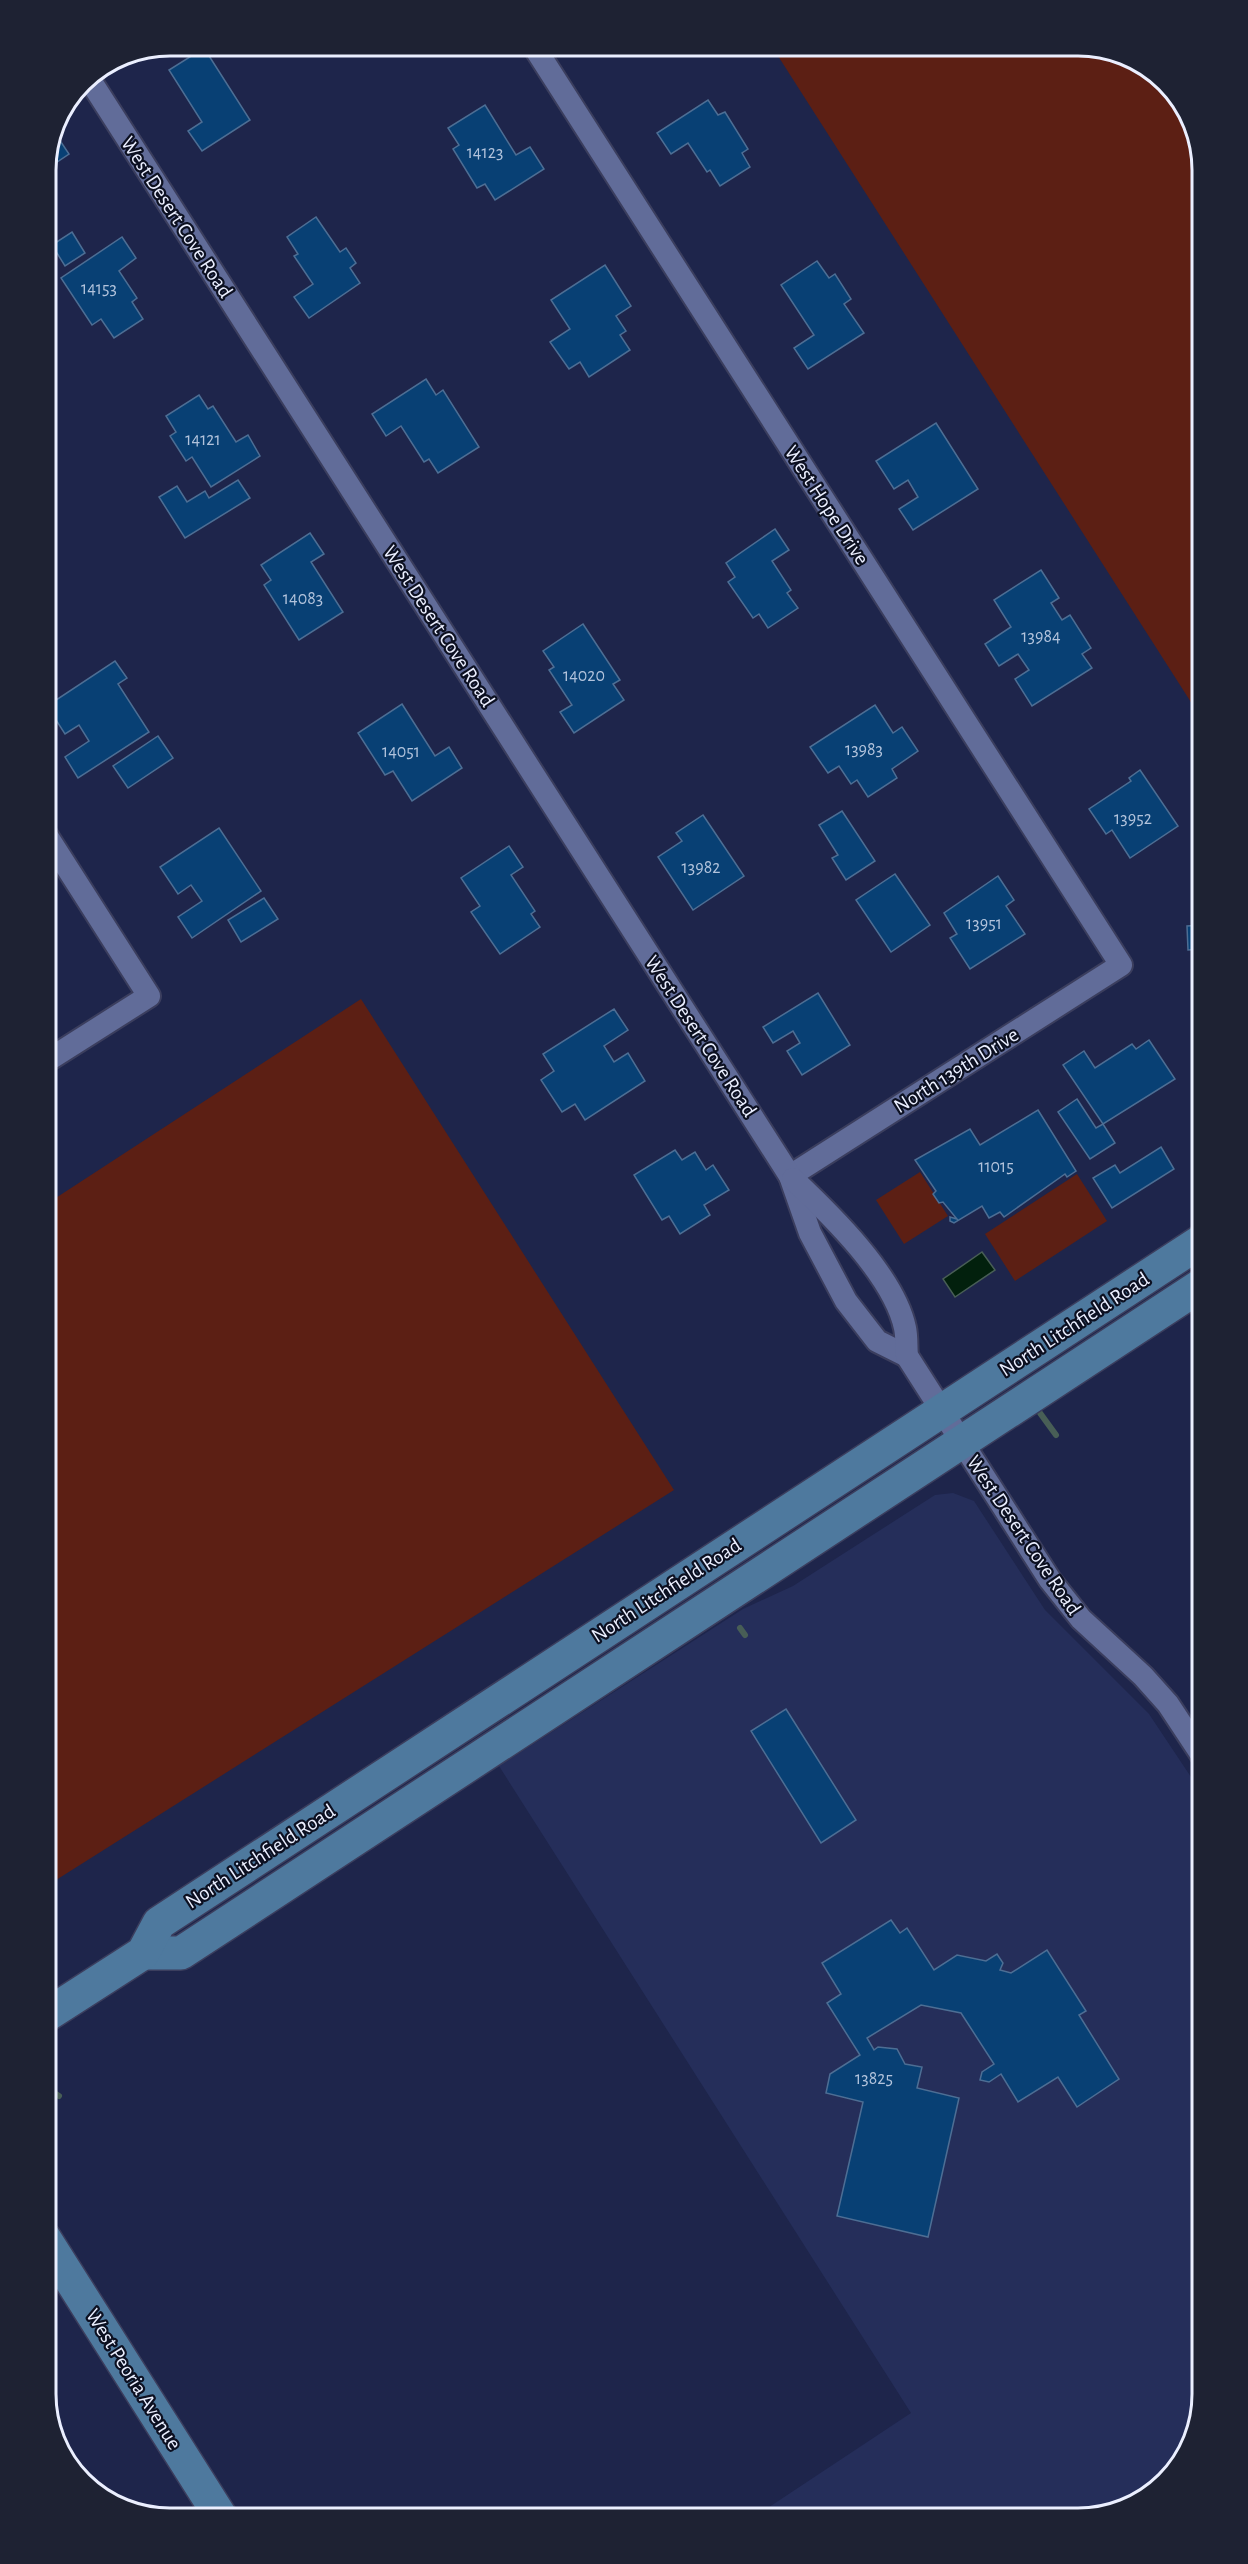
<svg xmlns="http://www.w3.org/2000/svg" width="1248" height="2564" viewBox="0 0 1248 2564" font-family="'Alegreya Sans',sans-serif">
	<rect width="100%" height="100%" fill="#1e254b"/>
	<!-- built -->
	<path fill="#252e5a" d="M 953,1493 L 974,1501 L 1045,1610 L 1149,1714 L 1203,1795 L 1203,2395 L 1182,2464 L 1126,2510 L 1079,2519 L 751,2519 L 911,2413 L 499,1766 L 743,1609 L 793,1586 L 935,1495 Z"/>
	<!-- green -->
	<g fill="#5c1f14">
		<path d="M 771,45 L 1087,45 L 1154,70 L 1194,122 L 1203,169 L 1203,721 Z"/>
		<path d="M 361,999 L 674,1490 L 45,1887 L 45,1205 Z"/>
		<path d="M 920,1172 L 948,1216 L 904,1244 L 876,1200 Z"/>
		<path d="M 1077,1174 L 1107,1221 L 1015,1281 L 985,1234 Z"/>
	</g>
	<!-- water -->
	<path fill="#02200d" stroke="#485e56" stroke-width="1.5" d="M 982,1252 L 995,1270 L 955,1297 L 943,1279 Z"/>
	<g fill="none" stroke-linecap="round" stroke-linejoin="round">
		<!-- stream -->
		<g stroke="#485e56" stroke-width="6">
			<path d="M 1040,1413 L 1056,1435"/>
			<path d="M 740,1628 L 745,1635"/>
			<path d="M 45,2087 L 59,2096"/>
		</g>
	</g>
	<!-- building -->
	<g fill="#084074" stroke="#4d6e94" stroke-width="1.5">
		<path d="M 204,48 L 250,120 L 202,151 L 188,131 L 202,122 L 169,70 Z"/>
		<path d="M 708,100 L 718,115 L 725,112 L 748,149 L 742,153 L 750,167 L 720,186 L 710,170 L 707,172 L 688,143 L 671,154 L 657,133 Z"/>
		<path d="M 485,105 L 516,155 L 530,147 L 544,169 L 495,200 L 485,184 L 477,188 L 453,149 L 459,145 L 448,128 Z"/>
		<path d="M 55,133 L 69,154 L 45,170 L 52,135 Z"/>
		<path d="M 316,217 L 340,252 L 346,248 L 356,263 L 350,268 L 360,283 L 309,318 L 294,297 L 313,284 L 294,256 L 298,254 L 287,237 Z"/>
		<path d="M 72,232 L 85,253 L 65,266 L 52,245 Z"/>
		<path d="M 122,237 L 136,258 L 119,271 L 137,298 L 132,302 L 143,319 L 114,338 L 101,319 L 92,325 L 61,278 Z"/>
		<path d="M 817,261 L 829,278 L 835,274 L 851,299 L 844,304 L 864,333 L 808,369 L 794,348 L 814,335 L 781,285 Z"/>
		<path d="M 605,265 L 631,306 L 616,316 L 626,331 L 620,335 L 630,350 L 589,377 L 580,362 L 569,369 L 550,342 L 570,329 L 551,300 Z"/>
		<path d="M 426,379 L 436,395 L 443,390 L 479,447 L 438,473 L 429,459 L 424,462 L 401,426 L 386,436 L 372,414 Z"/>
		<path d="M 199,395 L 208,409 L 213,406 L 236,442 L 248,435 L 260,456 L 211,487 L 192,457 L 186,461 L 170,436 L 176,432 L 166,416 Z"/>
		<path d="M 936,423 L 978,489 L 913,530 L 899,509 L 918,497 L 908,480 L 894,489 L 876,461 Z"/>
		<path d="M 238,480 L 250,498 L 185,538 L 159,497 L 177,486 L 187,502 L 205,491 L 209,498 Z"/>
		<path d="M 775,529 L 789,550 L 772,561 L 791,590 L 787,593 L 798,608 L 768,628 L 759,614 L 753,618 L 728,582 L 735,577 L 726,563 Z"/>
		<path d="M 310,533 L 324,554 L 311,562 L 343,612 L 299,640 L 264,585 L 271,580 L 261,565 Z"/>
		<path d="M 1041,570 L 1059,598 L 1051,603 L 1062,620 L 1070,615 L 1091,648 L 1082,654 L 1092,668 L 1032,706 L 1015,679 L 1029,670 L 1018,654 L 999,666 L 985,644 L 1011,627 L 994,600 Z"/>
		<path d="M 583,624 L 620,680 L 613,684 L 624,700 L 574,733 L 560,712 L 572,705 L 549,670 L 554,667 L 543,651 Z"/>
		<path d="M 115,661 L 127,678 L 118,684 L 149,732 L 78,778 L 65,757 L 89,741 L 79,725 L 65,734 L 47,706 Z"/>
		<path d="M 402,704 L 435,756 L 449,747 L 462,768 L 412,801 L 393,771 L 385,775 L 358,733 Z"/>
		<path d="M 875,705 L 893,733 L 902,727 L 918,751 L 892,769 L 897,778 L 868,797 L 857,780 L 851,784 L 839,766 L 828,773 L 810,747 Z"/>
		<path d="M 158,736 L 173,758 L 128,788 L 113,766 Z"/>
		<path d="M 1140,770 L 1178,826 L 1130,858 L 1112,830 L 1106,834 L 1089,809 L 1131,781 L 1129,778 Z"/>
		<path d="M 842,811 L 875,861 L 846,880 L 832,858 L 838,855 L 819,825 Z"/>
		<path d="M 703,815 L 744,876 L 693,910 L 658,857 L 682,841 L 676,833 Z"/>
		<path d="M 219,828 L 261,891 L 192,938 L 178,917 L 202,901 L 191,885 L 178,894 L 160,867 Z"/>
		<path d="M 509,846 L 523,867 L 511,875 L 535,911 L 531,914 L 540,927 L 500,954 L 471,912 L 480,906 L 461,878 Z"/>
		<path d="M 895,874 L 930,925 L 891,952 L 856,900 Z"/>
		<path d="M 998,876 L 1014,900 L 1006,906 L 1025,934 L 970,969 L 950,938 L 957,934 L 944,913 Z"/>
		<path d="M 264,898 L 278,919 L 241,942 L 228,920 Z"/>
		<path d="M 1203,925 L 1203,949 L 1188,950 L 1187,926 Z"/>
		<path d="M 1203,969 L 1203,1003 L 1194,1004 L 1192,970 Z"/>
		<path d="M 45,973 L 54,987 L 45,993 Z"/>
		<path d="M 818,993 L 850,1045 L 802,1075 L 787,1051 L 800,1043 L 793,1031 L 773,1043 L 763,1027 Z"/>
		<path d="M 614,1009 L 628,1030 L 604,1046 L 614,1062 L 628,1053 L 645,1081 L 585,1120 L 575,1104 L 562,1112 L 541,1080 L 554,1071 L 543,1054 Z"/>
		<path d="M 1149,1040 L 1175,1079 L 1103,1124 L 1063,1065 L 1084,1051 L 1095,1068 L 1132,1044 L 1136,1049 Z"/>
		<path d="M 1077,1099 L 1096,1128 L 1103,1124 L 1115,1143 L 1090,1159 L 1058,1112 Z"/>
		<path d="M 1038,1110 L 1076,1171 L 1067,1177 L 1065,1174 L 1004,1217 L 1000,1212 L 989,1218 L 982,1206 L 954,1223 L 950,1221 L 950,1217 L 957,1219 L 943,1202 L 939,1203 L 933,1194 L 936,1191 L 915,1160 L 970,1129 L 980,1145 Z"/>
		<path d="M 1161,1147 L 1174,1169 L 1112,1208 L 1093,1178 L 1115,1165 L 1120,1173 Z"/>
		<path d="M 675,1150 L 682,1160 L 695,1152 L 706,1170 L 713,1165 L 729,1190 L 704,1205 L 710,1215 L 680,1234 L 669,1216 L 662,1220 L 634,1175 Z"/>
		<path d="M 786,1709 L 856,1820 L 821,1843 L 751,1731 Z"/>
		<path d="M 891,1920 L 900,1933 L 907,1928 L 934,1970 L 957,1955 L 986,1961 L 997,1954 L 1003,1963 L 1000,1970 L 1011,1973 L 1047,1950 L 1086,2011 L 1079,2015 L 1119,2079 L 1077,2107 L 1058,2077 L 1018,2102 L 1001,2074 L 989,2082 L 980,2080 L 982,2072 L 994,2064 L 961,2013 L 921,2005 L 867,2038 L 874,2050 L 878,2047 L 897,2049 L 905,2064 L 922,2067 L 917,2088 L 959,2098 L 928,2237 L 837,2216 L 863,2102 L 826,2093 L 830,2074 L 860,2055 L 827,2003 L 841,1994 L 822,1963 Z"/>
	</g>
	<g fill="none" stroke-linecap="round" stroke-linejoin="round">
		<defs>
			<g id="street">
				<path d="M 533,45 L 1121,965 L 790,1176"/>
				<path d="M 88,77 L 790,1176 L 810,1233 L 846,1301 L 877,1341 L 907,1356"/>
				<path d="M 45,1062 L 149,996 L 45,833"/>
				<path d="M 793,1179 C 831,1215 894,1276 905,1328 C 907,1337 906,1347 907,1356 L 1050,1580 L 1081,1619 L 1143,1676 L 1168,1704 L 1203,1757"/>
			</g>
			<g id="secondary">
				<path d="M 143,1953 L 181,1953 L 1203,1284"/>
				<path d="M 45,2016 L 143,1953 L 159,1923 L 1203,1240"/>
				<path d="M 45,2239 L 222,2519"/>
			</g>
		</defs>
		<!-- street casing -->
		<use href="#street" stroke="#3b3e5e" stroke-width="26"/>
		<!-- secondary casing -->
		<use href="#secondary" stroke="#3b3e5e" stroke-width="36"/>
		<!-- street -->
		<use href="#street" stroke="#616c99" stroke-width="22"/>
		<!-- secondary -->
		<use href="#secondary" stroke="#4e799e" stroke-width="33"/>
	</g>
	<g text-anchor="middle" stroke-width="4.5" stroke-linejoin="round" paint-order="stroke">
		<!-- number labels -->
		<g font-size="18" fill="#b2c3dc">
			<text x="485" y="158">14123</text>
			<text x="99" y="294">14153</text>
			<text x="203" y="445">14121</text>
			<text x="303" y="604">14083</text>
			<text x="1041" y="642">13984</text>
			<text x="584" y="681">14020</text>
			<text x="864" y="755">13983</text>
			<text x="401" y="757">14051</text>
			<text x="1133" y="824">13952</text>
			<text x="701" y="873">13982</text>
			<text x="984" y="929">13951</text>
			<text x="996" y="1172">11015</text>
			<text x="874" y="2084">13825</text>
		</g>
		<!-- street labels -->
		<g font-size="21" fill="#ebefff" stroke="#0c1021">
			<text transform="translate(177 217) rotate(57)" y="7">West Desert Cove Road</text>
			<text transform="translate(827 505) rotate(57)" y="7">West Hope Drive</text>
			<text transform="translate(439 626) rotate(57)" y="7">West Desert Cove Road</text>
			<text transform="translate(701 1036) rotate(57)" y="7">West Desert Cove Road</text>
			<text transform="translate(956 1070) rotate(-32)" y="7">North 139th Drive</text>
			<text transform="translate(1074 1324) rotate(-33)" y="7">North Litchfield Road</text>
			<text transform="translate(1024 1535) rotate(56)" y="7">West Desert Cove Road</text>
			<text transform="translate(666 1590) rotate(-33)" y="7">North Litchfield Road</text>
			<text transform="translate(260 1856) rotate(-33)" y="7">North Litchfield Road</text>
			<text transform="translate(134 2379) rotate(58)" y="7">West Peoria Avenue</text>
		</g>
	</g>
	<!-- crop -->
	<path d="M0 0H1248V2564H0ZM170 56H1078A114 114 0 0 1 1192 170V2394A114 114 0 0 1 1078 2508H170A114 114 0 0 1 56 2394V170A114 114 0 0 1 170 56Z" fill="#1e2233" fill-rule="evenodd"/>
	<path fill="none" stroke="#ebefff" stroke-width="3" d="M170 56H1078A114 114 0 0 1 1192 170V2394A114 114 0 0 1 1078 2508H170A114 114 0 0 1 56 2394V170A114 114 0 0 1 170 56Z"/>
</svg>
